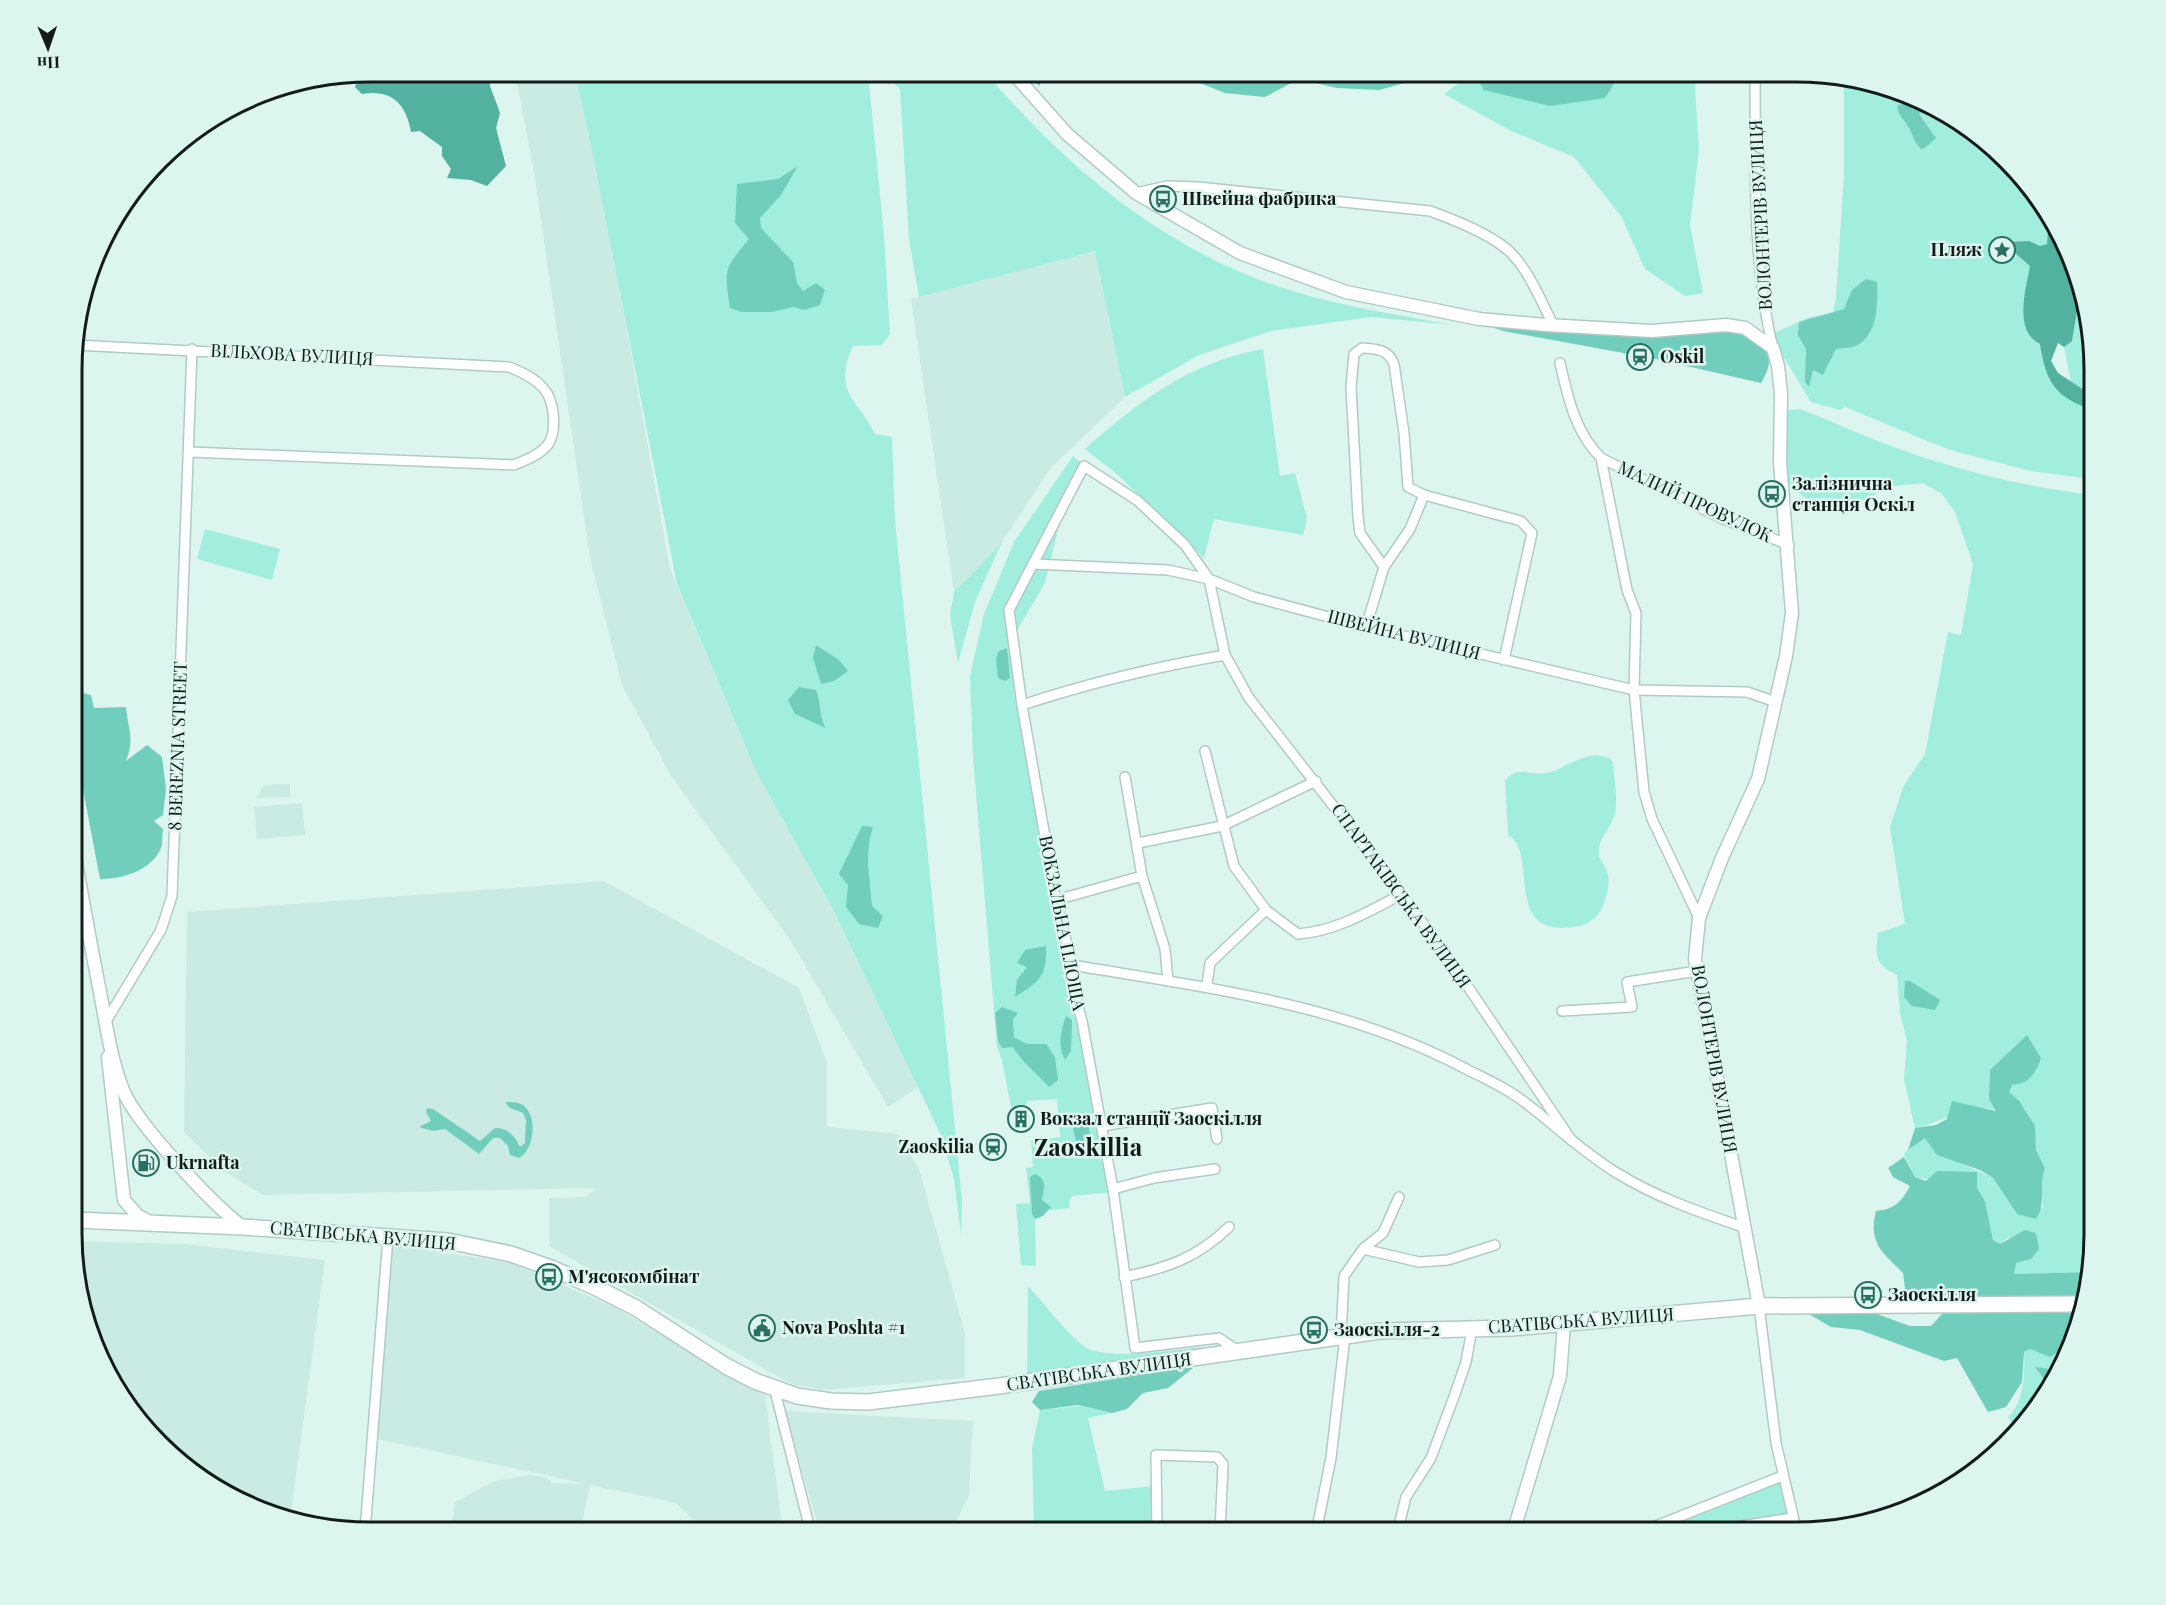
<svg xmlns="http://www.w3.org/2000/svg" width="2166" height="1605" viewBox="0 0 2166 1605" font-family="'Playfair Display',serif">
	<rect width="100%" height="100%" fill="#ddf5ef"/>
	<!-- built -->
	<g fill="#c9ebe3">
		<path d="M 515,72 L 580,72 L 670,569 L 756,771 L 932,1078 L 888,1107 L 789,938 L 671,776 L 622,685 L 590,558 L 534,172 Z"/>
		<path d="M 1095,251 L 1125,397 L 1050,469 L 1001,544 L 954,592 L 911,299 Z"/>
		<path d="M 290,784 L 290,797 L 256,798 L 264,785 Z"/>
		<path d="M 302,803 L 305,835 L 257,839 L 254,807 Z"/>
		<path d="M 604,881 L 799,988 L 827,1063 L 827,1127 L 898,1134 L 919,1169 L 965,1333 L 965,1378 L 825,1390 L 791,1384 L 549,1246 L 549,1198 L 585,1197 L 597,1188 L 263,1195 L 224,1171 L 184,1132 L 187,912 Z"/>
		<path d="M 75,1241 L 184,1244 L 325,1260 L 290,1520 L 274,1517 L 189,1471 L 112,1383 L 75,1273 Z"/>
		<path d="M 393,1245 L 511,1263 L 614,1307 L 765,1395 L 783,1533 L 708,1533 L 676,1503 L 590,1485 L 580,1532 L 451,1532 L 455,1502 L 494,1481 L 531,1475 L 546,1477 L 552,1483 L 587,1484 L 377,1439 Z"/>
		<path d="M 785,1411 L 973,1421 L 969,1495 L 950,1533 L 820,1533 Z"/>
	</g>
	<!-- green -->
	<g fill="#a2eede">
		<path d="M 575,72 L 868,72 L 884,236 L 890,334 L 882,345 L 853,346 C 832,393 857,397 875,434 L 892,437 L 895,520 L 962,1201 L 961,1235 L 954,1179 L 940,1133 L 833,909 L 756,771 L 677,584 L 593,154 Z"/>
		<path d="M 888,72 L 985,72 C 1066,167 1163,249 1283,288 C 1338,306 1395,314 1452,325 L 1372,317 L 1271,331 L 1199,355 L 1125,397 L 1095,251 L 919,297 L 909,239 L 900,89 L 889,78 Z"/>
		<path d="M 1474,72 L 1694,73 L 1699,149 L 1690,225 L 1703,293 L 1685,296 L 1645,269 L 1621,216 L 1574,157 L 1511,131 L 1444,94 Z"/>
		<path d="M 1844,79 C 1865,84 1891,86 1911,96 C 1972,124 2018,166 2054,223 L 2048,228 L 2047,244 L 2040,246 L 2029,241 L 2033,341 L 2042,345 L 2042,359 L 2088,409 L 2093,411 L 2093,479 L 2030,471 L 1947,449 L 1845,407 L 1840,410 L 1811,402 L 1770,335 L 1807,318 L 1833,313 L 1836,298 L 1844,172 Z"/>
		<path d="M 2079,299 L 2093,351 L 2093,396 L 2071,382 L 2064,347 L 2072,339 Z"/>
		<path d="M 1263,349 L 1280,476 L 1295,473 L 1307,518 L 1303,535 L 1214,519 L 1204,558 L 1118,475 L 1085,449 C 1139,401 1190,362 1263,349 Z"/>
		<path d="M 1801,409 C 1831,421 1861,435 1891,446 C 1956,470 2025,487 2093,495 L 2093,1254 L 2090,1272 L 2014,1274 L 2009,1236 L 2000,1244 L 1993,1240 L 1985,1201 L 1977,1188 L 1915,1177 L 1904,1154 L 1913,1143 L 1923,1136 L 1958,1162 L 1993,1178 L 2017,1214 L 2043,1208 L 2041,1179 L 2045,1168 L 2036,1150 L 2034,1126 C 2018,1119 1993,1105 1975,1108 C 1954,1112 1936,1124 1915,1128 L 1904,1079 L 1907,1041 L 1900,1013 L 1897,975 C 1875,965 1875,956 1878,933 L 1905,924 L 1890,827 L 1903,787 L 1925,754 L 1948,632 L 1961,635 L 1973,564 L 1955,512 L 1942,494 L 1923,483 L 1886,487 L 1866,500 L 1805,498 L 1781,477 L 1788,410 Z"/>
		<path d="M 1073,456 L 1084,466 L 1060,522 L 1045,583 L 1013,637 L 1113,1192 L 1071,1196 L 1069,1208 L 1035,1212 L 1036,1266 L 1021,1265 L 1016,1204 L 1030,1203 L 1026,1168 L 1033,1167 L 1031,1141 L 1060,1137 L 1057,1099 L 1028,1101 L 1025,1106 L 1011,1107 L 1002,1060 L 997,1047 L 973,757 L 970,676 L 984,614 L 1014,542 Z"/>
		<path d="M 205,529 L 280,549 L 272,580 L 197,559 Z"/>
		<path d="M 1001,544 L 975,602 L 958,663 L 950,615 L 954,592 Z"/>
		<path d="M 1596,755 L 1610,758 L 1613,763 C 1614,778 1618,798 1615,813 C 1612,828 1597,838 1599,855 C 1600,860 1605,866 1607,871 C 1611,884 1607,894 1603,906 C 1599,916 1589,924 1579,926 C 1499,942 1541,853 1508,835 L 1505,780 C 1518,765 1530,776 1546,773 C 1563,770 1575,757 1596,755 Z"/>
		<path d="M 1028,1286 C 1045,1304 1061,1327 1081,1344 C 1101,1363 1176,1349 1204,1347 L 1209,1350 L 1027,1379 Z"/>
		<path d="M 2070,1347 L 2032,1416 L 2017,1431 L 2008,1417 C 2024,1403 2025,1372 2024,1352 L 2033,1348 Z"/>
		<path d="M 1080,1406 L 1112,1413 L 1088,1418 L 1105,1491 L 1154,1486 L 1157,1533 L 1034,1533 L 1032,1448 L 1040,1410 Z"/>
		<path d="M 1782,1476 L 1792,1518 L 1696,1533 L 1638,1533 Z"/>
	</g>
	<!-- forest -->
	<g fill="#71cebc">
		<path d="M 1018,72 L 1040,72 L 1040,86 Z"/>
		<path d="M 1172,72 L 1466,72 L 1426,77 L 1379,90 L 1337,88 L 1299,79 L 1265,97 L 1225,93 Z"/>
		<path d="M 1473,72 L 1621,73 L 1605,98 L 1550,106 L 1484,90 Z"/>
		<path d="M 260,94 L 244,112 L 217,120 L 257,95 Z"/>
		<path d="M 1912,96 L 1928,106 L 1919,114 L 1936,138 L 1922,150 C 1914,142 1914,138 1909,128 C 1904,119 1899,117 1897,106 L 1910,100 Z"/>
		<path d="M 798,166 L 781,195 L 760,218 L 761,228 L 793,262 L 797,283 L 803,291 L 816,283 L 825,290 L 820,305 L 804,310 L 793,307 L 772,312 L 742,312 L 730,308 C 724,269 724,269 749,239 L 735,223 L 737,184 L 778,179 Z"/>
		<path d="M 1866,279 L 1877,282 C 1878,303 1878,337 1855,346 C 1850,348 1842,348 1836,349 L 1823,375 L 1813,370 L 1809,387 L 1805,382 L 1806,349 L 1798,335 L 1799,322 L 1844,309 L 1852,290 Z"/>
		<path d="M 1456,314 L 1738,330 C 1762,347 1780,352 1761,383 L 1656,359 L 1503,331 Z"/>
		<path d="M 816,645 L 839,660 L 848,671 L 834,681 L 821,684 L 813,658 Z"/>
		<path d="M 1007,648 L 1010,678 L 1005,681 L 998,678 L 996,658 L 999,651 Z"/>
		<path d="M 78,657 L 83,685 L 80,692 L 91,695 L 94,708 L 126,707 C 128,730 135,738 126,761 L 147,745 L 162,757 L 166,789 L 163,815 L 154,821 L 163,829 C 162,834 163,843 161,848 C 151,871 122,879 100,879 L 75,747 L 75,659 Z"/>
		<path d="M 799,687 L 816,690 C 822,705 818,714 826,728 L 795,714 L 788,700 Z"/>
		<path d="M 862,826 L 873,827 C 864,853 870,879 872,906 L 883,916 L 878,928 L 859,924 L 846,907 L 848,885 L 839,874 Z"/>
		<path d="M 1046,946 C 1047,976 1040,981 1015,997 L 1017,980 L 1027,967 L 1017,963 L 1025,950 Z"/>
		<path d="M 1905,981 L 1910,981 L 1940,1000 L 1935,1010 L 1912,1006 L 1904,997 Z"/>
		<path d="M 1002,1007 L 1018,1013 L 1013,1019 L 1014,1037 L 1027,1044 L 1046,1044 L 1055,1057 L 1058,1080 L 1049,1087 C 1037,1073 1022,1063 1013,1047 L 1002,1048 L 998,1041 L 995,1013 Z"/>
		<path d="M 1066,1016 L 1072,1020 L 1071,1051 L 1065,1060 C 1057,1045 1061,1031 1066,1016 Z"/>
		<path d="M 2027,1035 L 2041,1058 C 2037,1071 2028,1086 2013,1084 L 2009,1092 L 2019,1101 L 2035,1126 L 2036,1150 L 2045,1168 C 2038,1186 2047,1203 2036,1219 L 2017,1214 L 1993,1178 L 1980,1170 L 1937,1155 L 1925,1138 L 1908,1150 L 1915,1128 L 1936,1125 L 1947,1119 L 1952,1101 L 1996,1111 L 1989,1099 L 1990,1070 Z"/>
		<path d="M 505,1102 C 512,1102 519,1102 524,1106 C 538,1117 534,1150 519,1158 L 510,1155 L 508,1146 L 500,1138 L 493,1138 L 479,1154 L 445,1129 L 433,1131 L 419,1127 L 431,1121 L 426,1112 L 427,1108 L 433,1109 L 480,1141 L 495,1128 C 508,1128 515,1136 520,1147 L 525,1143 L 526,1120 L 523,1113 L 510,1108 Z"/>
		<path d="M 1083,1112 L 1088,1122 L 1092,1153 L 1085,1156 C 1076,1144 1073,1135 1073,1121 Z"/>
		<path d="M 1904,1157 L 1915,1177 L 1926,1181 L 1937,1171 L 1977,1172 L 1977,1188 L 1985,1201 L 1993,1240 L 2000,1244 L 2025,1230 L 2036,1233 L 2039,1249 L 2031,1259 L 2016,1263 L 2014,1274 L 2090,1272 L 2084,1301 L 1918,1302 L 1906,1296 L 1903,1273 C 1882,1252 1868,1243 1876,1211 C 1894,1209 1901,1203 1910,1186 L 1893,1177 L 1888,1168 Z"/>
		<path d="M 1035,1174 C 1048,1180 1044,1188 1042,1200 L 1051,1207 L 1043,1216 L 1035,1219 L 1032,1214 L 1030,1177 Z"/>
		<path d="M 2082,1311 C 2077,1338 2074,1343 2050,1357 L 2030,1349 L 2024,1352 L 2022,1382 L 2006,1407 L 1988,1412 L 1957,1358 L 1944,1361 L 1860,1330 L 1831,1327 L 1807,1313 L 1874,1313 L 1910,1326 L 1931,1326 L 1943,1313 Z"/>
		<path d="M 2035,1367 L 2057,1370 L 2038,1404 L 2037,1389 L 2044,1379 Z"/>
		<path d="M 1183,1368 L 1193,1368 L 1168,1388 L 1143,1393 L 1127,1409 L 1112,1413 L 1078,1405 L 1040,1410 L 1032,1402 L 1039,1391 Z"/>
	</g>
	<!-- water -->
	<g fill="#53b1a0">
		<path d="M 371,72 L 490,72 L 490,86 L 500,113 L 496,128 L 506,166 L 487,186 L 471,180 L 447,178 L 451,169 L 442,156 L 442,147 L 420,131 L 411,132 C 406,103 391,89 362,94 L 355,87 L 359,74 Z"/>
		<path d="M 2054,223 L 2063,238 L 2079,299 L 2072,341 L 2064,347 L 2058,343 L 2051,361 L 2058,373 L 2093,396 L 2093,410 C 2055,397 2046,383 2040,344 C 2013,331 2026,289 2030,266 L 2008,247 L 2009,242 L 2029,241 L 2040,246 L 2047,244 L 2048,228 Z"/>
	</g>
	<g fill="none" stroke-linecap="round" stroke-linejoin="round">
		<defs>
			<g id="minor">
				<path d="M 1755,73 C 1756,164 1751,259 1773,348"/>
				<path d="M 1136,193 L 1167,186 L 1198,187 L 1430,211 C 1455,220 1494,235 1512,254 C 1531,274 1541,302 1554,326"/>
				<path d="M 75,345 L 509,367 C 521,372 535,378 544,389 C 554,400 557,429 549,443 C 542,454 526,460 514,465 L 190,452"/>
				<path d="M 1560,363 C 1568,398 1575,432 1601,458 L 1627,590 L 1636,613 L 1634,690 L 1644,792 L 1652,819 L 1699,918"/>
				<path d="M 1601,458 L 1723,519 L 1789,545"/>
				<path d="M 1033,564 L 1168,570 L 1209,579 L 1254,597 L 1366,627 L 1634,690 L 1747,692 L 1776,702"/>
				<path d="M 1384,567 L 1360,533 L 1358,517 L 1351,387 L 1354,354 L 1362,348 C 1377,349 1388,349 1394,364 L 1404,433 L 1408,487 L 1424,495 L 1521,521 L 1532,533 L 1504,660"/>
				<path d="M 1366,627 L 1384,567 L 1410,529 L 1424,495"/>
				<path d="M 1022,705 C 1089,683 1155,667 1225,655"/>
				<path d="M 1205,751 L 1234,866 L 1266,910 L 1298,934 C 1336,931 1368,912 1402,894"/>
				<path d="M 1125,777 L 1142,876 L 1165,949 L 1168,981"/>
				<path d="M 1138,843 L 1222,826 L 1316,781"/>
				<path d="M 1056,900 L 1142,876"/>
				<path d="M 1072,965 C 1208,988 1345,1004 1468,1070 C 1488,1080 1510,1090 1527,1104 C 1557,1127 1584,1153 1617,1173 C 1657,1198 1702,1213 1746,1228"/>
				<path d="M 1207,985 L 1210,963 L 1266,910"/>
				<path d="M 1562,1011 L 1632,1007 L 1627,982 L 1697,971"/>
				<path d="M 105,1023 L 161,930 L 172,896 L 192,349"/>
				<path d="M 1102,1126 L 1212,1108 L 1217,1139"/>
				<path d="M 1113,1189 L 1154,1178 L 1215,1169"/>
				<path d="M 1363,1249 L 1419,1262 L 1448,1260 L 1495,1245"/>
				<path d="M 1124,1277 C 1167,1268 1197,1258 1229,1227"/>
				<path d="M 1759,1306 L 1776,1443 L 1797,1533"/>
				<path d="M 1341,1337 L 1344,1276 L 1363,1249 L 1383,1233 L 1399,1197"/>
				<path d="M 1238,1351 L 1219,1338 L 1135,1348 L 1113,1189 L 1082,1021 L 1075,995 L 1072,965 L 1056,900 L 1022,705 L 1009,610 L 1084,466 L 1138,501 L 1185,545 L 1209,579 L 1225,655 L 1249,698 L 1402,894 L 1458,972 L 1572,1141"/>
				<path d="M 774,1387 L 811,1533"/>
				<path d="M 365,1532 L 388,1237"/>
				<path d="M 1157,1533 L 1156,1455 L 1217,1457 L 1223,1464 L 1220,1533"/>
				<path d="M 1316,1533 L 1331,1458 L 1345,1336"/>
				<path d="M 1397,1533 L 1406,1497 L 1431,1458 L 1455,1394 L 1466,1362 L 1472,1329"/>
				<path d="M 1638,1533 L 1782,1476"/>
				<path d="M 1696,1533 L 1792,1518"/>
			</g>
			<g id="tertiary">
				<path d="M 1012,72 L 1067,134 L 1136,193 L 1240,253 L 1346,292 L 1479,319 L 1546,325 L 1652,331 L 1726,325 L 1745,328 L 1773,348 L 1778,366 L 1781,394 L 1780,462 L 1792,613 L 1786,656 L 1758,779 L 1722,858 L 1699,918 L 1695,959 L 1759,1306"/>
				<path d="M 75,857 C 83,902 91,947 100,992 C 106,1024 111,1060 123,1090 C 136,1123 214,1206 243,1227"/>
				<path d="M 108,1057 L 124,1200 L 137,1215 L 149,1222"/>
				<path d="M 1513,1533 L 1560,1376 L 1564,1324"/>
			</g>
			<path id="primary" d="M 75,1220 L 243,1227 L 448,1241 L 511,1254 L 551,1268 L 595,1287 L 636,1308 L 726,1366 L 755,1381 L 797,1396 L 831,1401 L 868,1402 L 999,1386 L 1380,1331 L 1511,1328 L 1759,1306 L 2083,1304"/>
		</defs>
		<!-- minor casing -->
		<use href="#minor" stroke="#b2cac5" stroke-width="12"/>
		<!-- tertiary casing -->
		<use href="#tertiary" stroke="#b2cac5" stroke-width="15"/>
		<!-- primary casing -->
		<use href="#primary" stroke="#b2cac5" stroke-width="18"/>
		<!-- minor -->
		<use href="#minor" stroke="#fff" stroke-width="9"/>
		<!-- tertiary -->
		<use href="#tertiary" stroke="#fff" stroke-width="12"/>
		<!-- primary -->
		<use href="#primary" stroke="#fff" stroke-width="15"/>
	</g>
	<!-- icons -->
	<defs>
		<symbol id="bus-ring" viewBox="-11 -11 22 22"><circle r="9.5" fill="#ddf5ef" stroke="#2a6f63" stroke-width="1.5"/><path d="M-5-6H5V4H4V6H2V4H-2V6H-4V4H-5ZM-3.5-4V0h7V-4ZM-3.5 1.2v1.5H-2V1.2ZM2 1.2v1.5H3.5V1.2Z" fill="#2a6f63"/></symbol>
		<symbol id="sight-ring" viewBox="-11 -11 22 22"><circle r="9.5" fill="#ddf5ef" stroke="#2a6f63" stroke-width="1.5"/><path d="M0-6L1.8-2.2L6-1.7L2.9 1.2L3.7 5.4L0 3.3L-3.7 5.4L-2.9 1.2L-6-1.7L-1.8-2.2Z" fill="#2a6f63"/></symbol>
		<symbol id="station-ring" viewBox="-11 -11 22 22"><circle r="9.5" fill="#ddf5ef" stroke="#2a6f63" stroke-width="1.5"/><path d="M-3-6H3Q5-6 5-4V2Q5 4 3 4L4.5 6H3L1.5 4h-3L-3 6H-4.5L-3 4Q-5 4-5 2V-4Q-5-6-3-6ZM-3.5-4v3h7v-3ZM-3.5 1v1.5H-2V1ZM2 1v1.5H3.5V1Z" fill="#2a6f63"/></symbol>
		<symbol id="building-ring" viewBox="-11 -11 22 22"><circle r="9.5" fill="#ddf5ef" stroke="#2a6f63" stroke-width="1.5"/><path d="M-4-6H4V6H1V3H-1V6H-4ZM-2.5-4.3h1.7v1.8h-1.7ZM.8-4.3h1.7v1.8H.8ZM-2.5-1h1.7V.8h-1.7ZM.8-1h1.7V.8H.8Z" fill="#2a6f63"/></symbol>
		<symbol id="fuel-ring" viewBox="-11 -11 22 22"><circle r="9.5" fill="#ddf5ef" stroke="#2a6f63" stroke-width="1.5"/><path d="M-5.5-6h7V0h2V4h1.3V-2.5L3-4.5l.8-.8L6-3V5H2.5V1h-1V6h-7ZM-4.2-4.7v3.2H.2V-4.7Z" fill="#2a6f63"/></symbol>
		<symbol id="civic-ring" viewBox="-11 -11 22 22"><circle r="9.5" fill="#ddf5ef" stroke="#2a6f63" stroke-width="1.5"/><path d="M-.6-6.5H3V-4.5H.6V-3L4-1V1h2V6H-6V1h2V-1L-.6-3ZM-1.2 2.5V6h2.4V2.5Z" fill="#2a6f63"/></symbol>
	</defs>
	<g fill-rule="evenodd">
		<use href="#bus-ring" x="1148" y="184" width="30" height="30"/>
		<use href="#sight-ring" x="1987" y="235" width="30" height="30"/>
		<use href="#station-ring" x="1625" y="342" width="30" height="30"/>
		<use href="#bus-ring" x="1757" y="479" width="30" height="30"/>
		<use href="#building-ring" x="1006" y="1104" width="30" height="30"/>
		<use href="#station-ring" x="978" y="1132" width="30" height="30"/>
		<use href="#fuel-ring" x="131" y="1148" width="30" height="30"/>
		<use href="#bus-ring" x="534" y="1262" width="30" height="30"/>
		<use href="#bus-ring" x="1853" y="1280" width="30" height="30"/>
		<use href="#civic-ring" x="747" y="1313" width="30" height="30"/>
		<use href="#bus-ring" x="1299" y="1315" width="30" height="30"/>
	</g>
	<g text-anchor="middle" stroke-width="5" stroke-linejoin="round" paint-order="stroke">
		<!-- poi labels -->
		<g font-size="18" font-weight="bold" fill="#131c1a" stroke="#ddf5ef" text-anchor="start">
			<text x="1182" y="205">Швейна фабрика</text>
			<text x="1982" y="256" text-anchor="end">Пляж</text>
			<text x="1660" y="363">Oskil</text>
			<text x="1792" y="490">Залізнична<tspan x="1792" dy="21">станція Оскіл</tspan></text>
			<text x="1040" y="1125">Вокзал станції Заоскілля</text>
			<text x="974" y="1153" text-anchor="end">Zaoskilia</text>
			<text x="166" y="1169">Ukrnafta</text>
			<text x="568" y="1283">М'ясокомбінат</text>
			<text x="1888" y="1301">Заоскілля</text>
			<text x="782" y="1334">Nova Poshta #1</text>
			<text x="1334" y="1336">Заоскілля-2</text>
		</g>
		<!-- street labels -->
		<g font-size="18" fill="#131c1a" stroke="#ddf5ef">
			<text transform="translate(1761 215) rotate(-93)" y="6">ВОЛОНТЕРІВ ВУЛИЦЯ</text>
			<text transform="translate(292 355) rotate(3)" y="6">ВІЛЬХОВА ВУЛИЦЯ</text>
			<text transform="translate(1695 502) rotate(25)" y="6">МАЛИЙ ПРОВУЛОК</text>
			<text transform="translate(1404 635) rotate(14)" y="6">ШВЕЙНА ВУЛИЦЯ</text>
			<text transform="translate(178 746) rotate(-88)" y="6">8 BEREZNIA STREET</text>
			<text transform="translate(1401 896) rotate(54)" y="6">СПАРТАКІВСЬКА ВУЛИЦЯ</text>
			<text transform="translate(1062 923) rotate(79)" y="6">ВОКЗАЛЬНА ПЛОЩА</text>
			<text transform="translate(1714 1059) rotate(80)" y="6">ВОЛОНТЕРІВ ВУЛИЦЯ</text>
			<text transform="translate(363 1236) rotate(5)" y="6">СВАТІВСЬКА ВУЛИЦЯ</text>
			<text transform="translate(1581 1321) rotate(-4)" y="6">СВАТІВСЬКА ВУЛИЦЯ</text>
			<text transform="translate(1099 1372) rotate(-8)" y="6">СВАТІВСЬКА ВУЛИЦЯ</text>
		</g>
		<!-- district labels -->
		<g font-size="24" font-weight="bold" fill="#131c1a" stroke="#ddf5ef">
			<text x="1088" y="1156">Zaoskillia</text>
		</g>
	</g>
	<!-- crop -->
	<path d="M0 0H2166V1605H0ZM370 82H1796A288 288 0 0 1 2084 370V1234A288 288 0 0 1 1796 1522H370A288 288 0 0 1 82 1234V370A288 288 0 0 1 370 82Z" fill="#ddf5ef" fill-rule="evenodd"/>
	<path fill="none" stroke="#131c1a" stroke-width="3" d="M370 82H1796A288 288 0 0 1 2084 370V1234A288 288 0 0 1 1796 1522H370A288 288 0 0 1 82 1234V370A288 288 0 0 1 370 82Z"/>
	<!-- north arrow -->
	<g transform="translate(48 48) rotate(178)" stroke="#ddf5ef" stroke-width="4.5" paint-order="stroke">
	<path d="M0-4.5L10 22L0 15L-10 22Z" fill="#131c1a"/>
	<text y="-9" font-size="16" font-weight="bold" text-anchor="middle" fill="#131c1a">Пн</text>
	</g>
</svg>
